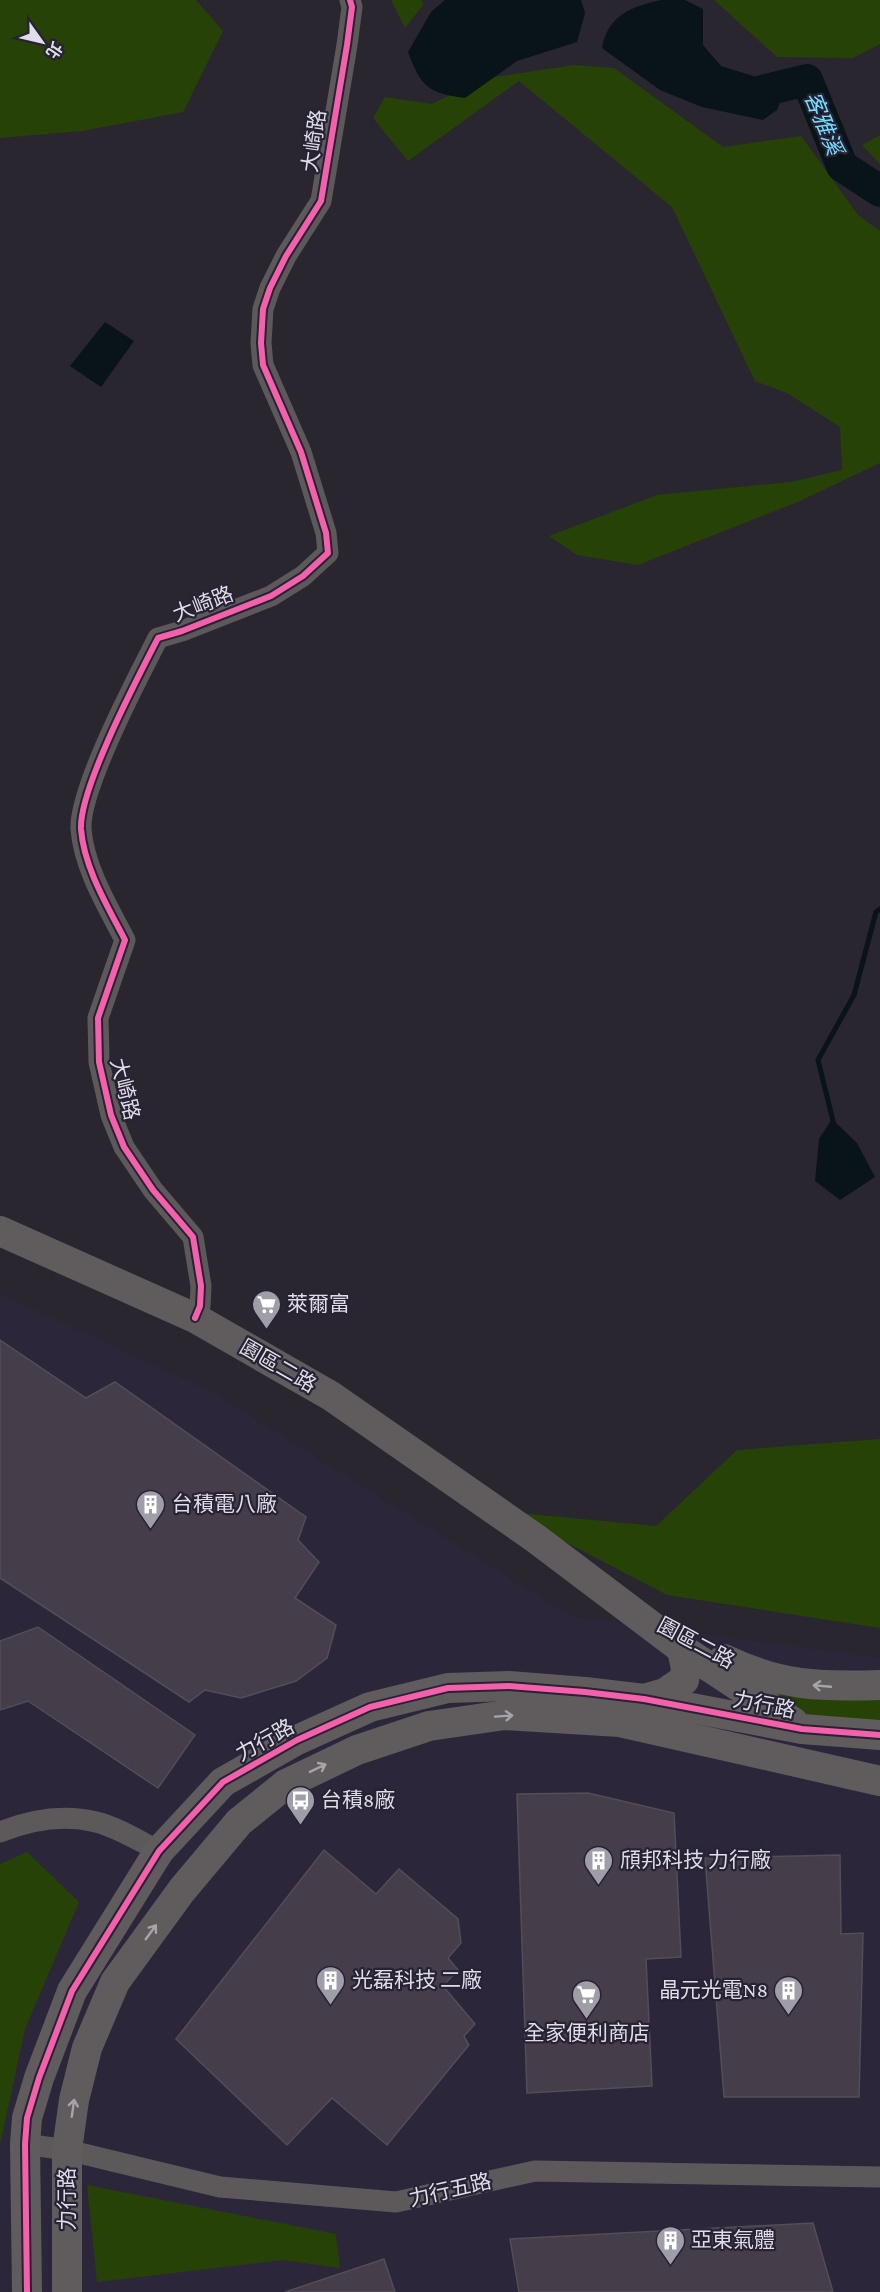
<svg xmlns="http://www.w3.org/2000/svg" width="880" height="2292" viewBox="0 0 880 2292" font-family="'Crimson Pro','Noto Sans TC',serif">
	<rect width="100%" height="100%" fill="#292630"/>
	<!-- built -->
	<path fill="#2c263b" d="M 0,1294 L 210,1391 L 570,1616 L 880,1658 L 880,2292 L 0,2292 Z"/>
	<!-- green -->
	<g fill="#274207">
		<path d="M 0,0 L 196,0 L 223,31 L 183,112 L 82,131 L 0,138 Z"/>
		<path d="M 391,0 L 422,0 L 423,5 L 405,28 Z"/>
		<path d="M 714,0 L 880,0 L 880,44 L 853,58 L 777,57 Z"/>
		<path d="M 574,65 L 614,68 L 723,147 L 801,136 L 858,215 L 880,231 L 880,463 L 800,501 L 638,565 L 577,555 L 549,536 L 657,495 L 791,482 L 842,470 L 840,427 L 787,393 L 755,381 L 672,207 L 519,81 L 408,161 L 373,118 L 385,97 L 432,104 L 482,79 Z"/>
		<path d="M 880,135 L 880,164 L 862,145 Z"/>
		<path d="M 880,1439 L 880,1628 L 667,1595 L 508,1512 L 656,1526 L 737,1450 Z"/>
		<path d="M 749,1684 L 880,1695 L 880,1721 L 806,1721 Z"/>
		<path d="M 27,1852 L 79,1902 L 25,2029 L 0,2145 L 0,1864 Z"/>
		<path d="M 87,2185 L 336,2234 L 340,2268 L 283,2260 L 97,2282 Z"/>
	</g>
	<!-- water -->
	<g fill="#081418">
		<path d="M 445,0 L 581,0 L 585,13 L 577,42 L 517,61 L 465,98 C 428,93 421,87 408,52 L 431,12 Z"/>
		<path d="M 661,0 L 685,0 L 703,9 L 703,45 L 721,66 L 786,86 L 777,110 L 763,120 L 702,107 L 660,90 L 602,48 C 608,15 631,7 661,0 Z"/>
		<path d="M 105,322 L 134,341 L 101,387 L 70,366 Z"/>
		<path d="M 832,1119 L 857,1143 L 875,1177 L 840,1200 L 815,1181 L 819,1139 Z"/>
	</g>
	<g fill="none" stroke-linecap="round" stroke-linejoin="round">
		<!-- stream -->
		<path stroke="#081418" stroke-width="5" d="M 834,1125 L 818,1060 L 854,995 L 876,912 L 880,909"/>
		<!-- river -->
		<path stroke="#081418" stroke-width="32" d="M 762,91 L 807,80 L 842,166 L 880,191"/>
	</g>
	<!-- building -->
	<g fill="#463d4b" stroke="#514e55" stroke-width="1.5">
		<path d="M 0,1340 L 86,1398 L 115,1382 L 306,1517 L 298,1540 L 319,1562 L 295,1598 L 336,1625 L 327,1658 L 296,1681 L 241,1698 L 205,1690 L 189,1702 L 0,1578 Z"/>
		<path d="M 38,1627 L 195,1735 L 158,1788 L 28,1701 L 0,1710 L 0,1641 Z"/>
		<path d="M 588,1793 L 674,1813 L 681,1957 L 646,1959 L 652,2086 L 527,2093 L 517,1794 Z"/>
		<path d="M 324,1850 L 376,1894 L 399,1869 L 458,1919 L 461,1943 L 448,1958 L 458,1970 L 443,1986 L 475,2024 L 464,2036 L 469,2045 L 387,2145 L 332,2098 L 287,2145 L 176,2039 Z"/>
		<path d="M 840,1855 L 841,1934 L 863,1933 L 859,2097 L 724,2097 L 705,1858 Z"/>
		<path d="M 813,2223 L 833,2292 L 519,2292 L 510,2239 Z"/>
		<path d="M 384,2259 L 395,2292 L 285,2292 Z"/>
	</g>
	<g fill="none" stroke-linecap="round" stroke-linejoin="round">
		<!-- street -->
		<g stroke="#5d595b" stroke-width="21">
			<path d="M 195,1318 L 200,1306 L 201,1286 L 193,1237 L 153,1190 L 124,1147 L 111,1115 L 99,1062 L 98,1018 L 125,940 C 108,907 84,868 81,829 C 79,789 138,677 158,638 L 182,631 L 271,596 L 303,576 L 328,553 L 326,533 L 301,452 L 263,365 L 261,343 L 263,309 L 270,288 L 286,256 L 321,201 L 347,45 L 352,7 L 350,0"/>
			<path d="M 0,1832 C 30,1820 64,1814 96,1822 C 117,1827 139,1841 159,1851"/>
			<path d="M 25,2144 L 67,2150 L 220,2187 L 396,2202 L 535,2171 L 880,2177"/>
		</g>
		<!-- secondary -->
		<g stroke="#605c5e" stroke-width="30">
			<path d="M 0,1231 L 195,1318 L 331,1396 L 535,1538 L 682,1649 L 793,1722"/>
			<path d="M 724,1659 C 780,1686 819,1687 880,1685"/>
			<path d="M 644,1699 L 665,1693 L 684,1680 L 686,1669 L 682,1649"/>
			<path d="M 27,2292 L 25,2144 L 27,2118 L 39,2078 L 72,1991 L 159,1851 L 223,1782 L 297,1740 L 370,1707 L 448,1688 L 509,1686 L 585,1692 L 644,1699 L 802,1729 L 880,1735"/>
			<path d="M 67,2292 L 67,2150 L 74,2100 L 87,2048 L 115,1982 L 182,1890 L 239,1822 L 286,1784 L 357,1750 L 429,1726 L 505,1715 L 620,1722 L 880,1781"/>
		</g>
		<defs>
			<g id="cycleway">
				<path d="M 195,1318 L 200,1306 L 201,1286 L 193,1237 L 153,1190 L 124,1147 L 111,1115 L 99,1062 L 98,1018 L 125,940 C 108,907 84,868 81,829 C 79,789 138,677 158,638 L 182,631 L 271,596 L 303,576 L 328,553 L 326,533 L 301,452 L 263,365 L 261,343 L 263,309 L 270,288 L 286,256 L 321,201 L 347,45 L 352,7 L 350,0"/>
				<path d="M 27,2292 L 25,2144 L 27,2118 L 39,2078 L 72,1991 L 159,1851 L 223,1782 L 297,1740 L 370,1707 L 448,1688 L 509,1686 L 585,1692 L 644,1699 L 802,1729 L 880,1735"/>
			</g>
		</defs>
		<!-- cycleway casing -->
		<use href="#cycleway" stroke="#272234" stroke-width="10"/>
		<!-- cycleway -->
		<use href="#cycleway" stroke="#f560ab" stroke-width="6"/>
	</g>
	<!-- one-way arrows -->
	<defs><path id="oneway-shaft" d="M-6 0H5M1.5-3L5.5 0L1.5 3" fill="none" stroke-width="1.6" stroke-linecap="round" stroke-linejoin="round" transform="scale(1.5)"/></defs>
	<g stroke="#a6a3aa">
		<use href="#oneway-shaft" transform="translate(822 1686) rotate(-175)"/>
		<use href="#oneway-shaft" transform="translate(504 1716) rotate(-4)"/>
		<use href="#oneway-shaft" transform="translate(318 1768) rotate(-26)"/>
		<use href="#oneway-shaft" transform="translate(151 1932) rotate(-54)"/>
		<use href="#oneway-shaft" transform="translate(73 2108) rotate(-82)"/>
	</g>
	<!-- icons -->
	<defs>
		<symbol id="supermarket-pin" viewBox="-11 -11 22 30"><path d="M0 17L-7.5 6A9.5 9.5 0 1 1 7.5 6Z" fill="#9f9da8" stroke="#272234"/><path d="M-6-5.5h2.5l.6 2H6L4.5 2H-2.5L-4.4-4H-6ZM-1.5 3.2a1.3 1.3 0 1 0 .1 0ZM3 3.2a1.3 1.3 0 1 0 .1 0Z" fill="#fff"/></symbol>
		<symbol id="building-pin" viewBox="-11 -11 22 30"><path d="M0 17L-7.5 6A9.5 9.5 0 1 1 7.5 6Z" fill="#9f9da8" stroke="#272234"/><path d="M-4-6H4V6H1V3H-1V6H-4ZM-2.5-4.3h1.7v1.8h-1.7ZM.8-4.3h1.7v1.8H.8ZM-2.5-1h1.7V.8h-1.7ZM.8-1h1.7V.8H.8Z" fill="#fff"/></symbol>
		<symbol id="bus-pin" viewBox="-11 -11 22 30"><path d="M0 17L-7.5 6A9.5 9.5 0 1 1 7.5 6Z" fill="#9f9da8" stroke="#272234"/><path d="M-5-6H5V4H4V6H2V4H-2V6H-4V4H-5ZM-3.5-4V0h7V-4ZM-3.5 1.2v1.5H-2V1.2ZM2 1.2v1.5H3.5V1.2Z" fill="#fff"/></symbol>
	</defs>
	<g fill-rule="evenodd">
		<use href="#supermarket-pin" x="250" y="1288" width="33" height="45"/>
		<use href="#building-pin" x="134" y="1488" width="33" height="45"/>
		<use href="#bus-pin" x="284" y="1784" width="33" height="45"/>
		<use href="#building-pin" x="582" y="1844" width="33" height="45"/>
		<use href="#building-pin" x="314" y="1964" width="33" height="45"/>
		<use href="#building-pin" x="772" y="1974" width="33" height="45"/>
		<use href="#supermarket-pin" x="570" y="1978" width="33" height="45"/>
		<use href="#building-pin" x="654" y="2224" width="33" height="45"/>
	</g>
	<g text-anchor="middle" stroke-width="4.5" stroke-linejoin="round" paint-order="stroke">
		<!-- street labels -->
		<g font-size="21" fill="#dfdde8" stroke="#272234">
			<text transform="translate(314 141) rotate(-82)" y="7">大崎路</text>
			<text transform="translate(203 604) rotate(-21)" y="7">大崎路</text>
			<text transform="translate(125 1089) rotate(76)" y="7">大崎路</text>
			<text transform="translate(278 1366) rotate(30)" y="7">園區二路</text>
			<text transform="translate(696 1643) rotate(28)" y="7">園區二路</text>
			<text transform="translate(764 1705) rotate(11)" y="7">力行路</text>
			<text transform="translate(265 1740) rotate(-29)" y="7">力行路</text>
			<text transform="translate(450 2190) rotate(-13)" y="7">力行五路</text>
			<text transform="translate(67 2199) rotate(-90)" y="7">力行路</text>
		</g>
		<!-- poi labels -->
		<g font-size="21" fill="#dfdde8" stroke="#272234" text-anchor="start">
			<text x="287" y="1311">萊爾富</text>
			<text x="172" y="1511">台積電八廠</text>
			<text x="321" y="1807">台積8廠</text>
			<text x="620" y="1867">頎邦科技 力行廠</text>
			<text x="352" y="1987">光磊科技 二廠</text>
			<text x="768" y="1997" text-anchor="end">晶元光電N8</text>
			<text x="587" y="2040" text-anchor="middle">全家便利商店</text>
			<text x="691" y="2247">亞東氣體</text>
		</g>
		<!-- water labels -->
		<g font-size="22" font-style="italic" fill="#76defe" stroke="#272234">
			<text transform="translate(824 123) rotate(68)" y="8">客雅溪</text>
		</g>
	</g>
	<!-- north arrow -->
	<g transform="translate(42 42) rotate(124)" stroke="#272234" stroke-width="4.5" paint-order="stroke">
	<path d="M0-4.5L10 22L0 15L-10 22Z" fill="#dfdde8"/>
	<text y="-9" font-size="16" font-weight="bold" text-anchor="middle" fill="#dfdde8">北</text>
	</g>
</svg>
